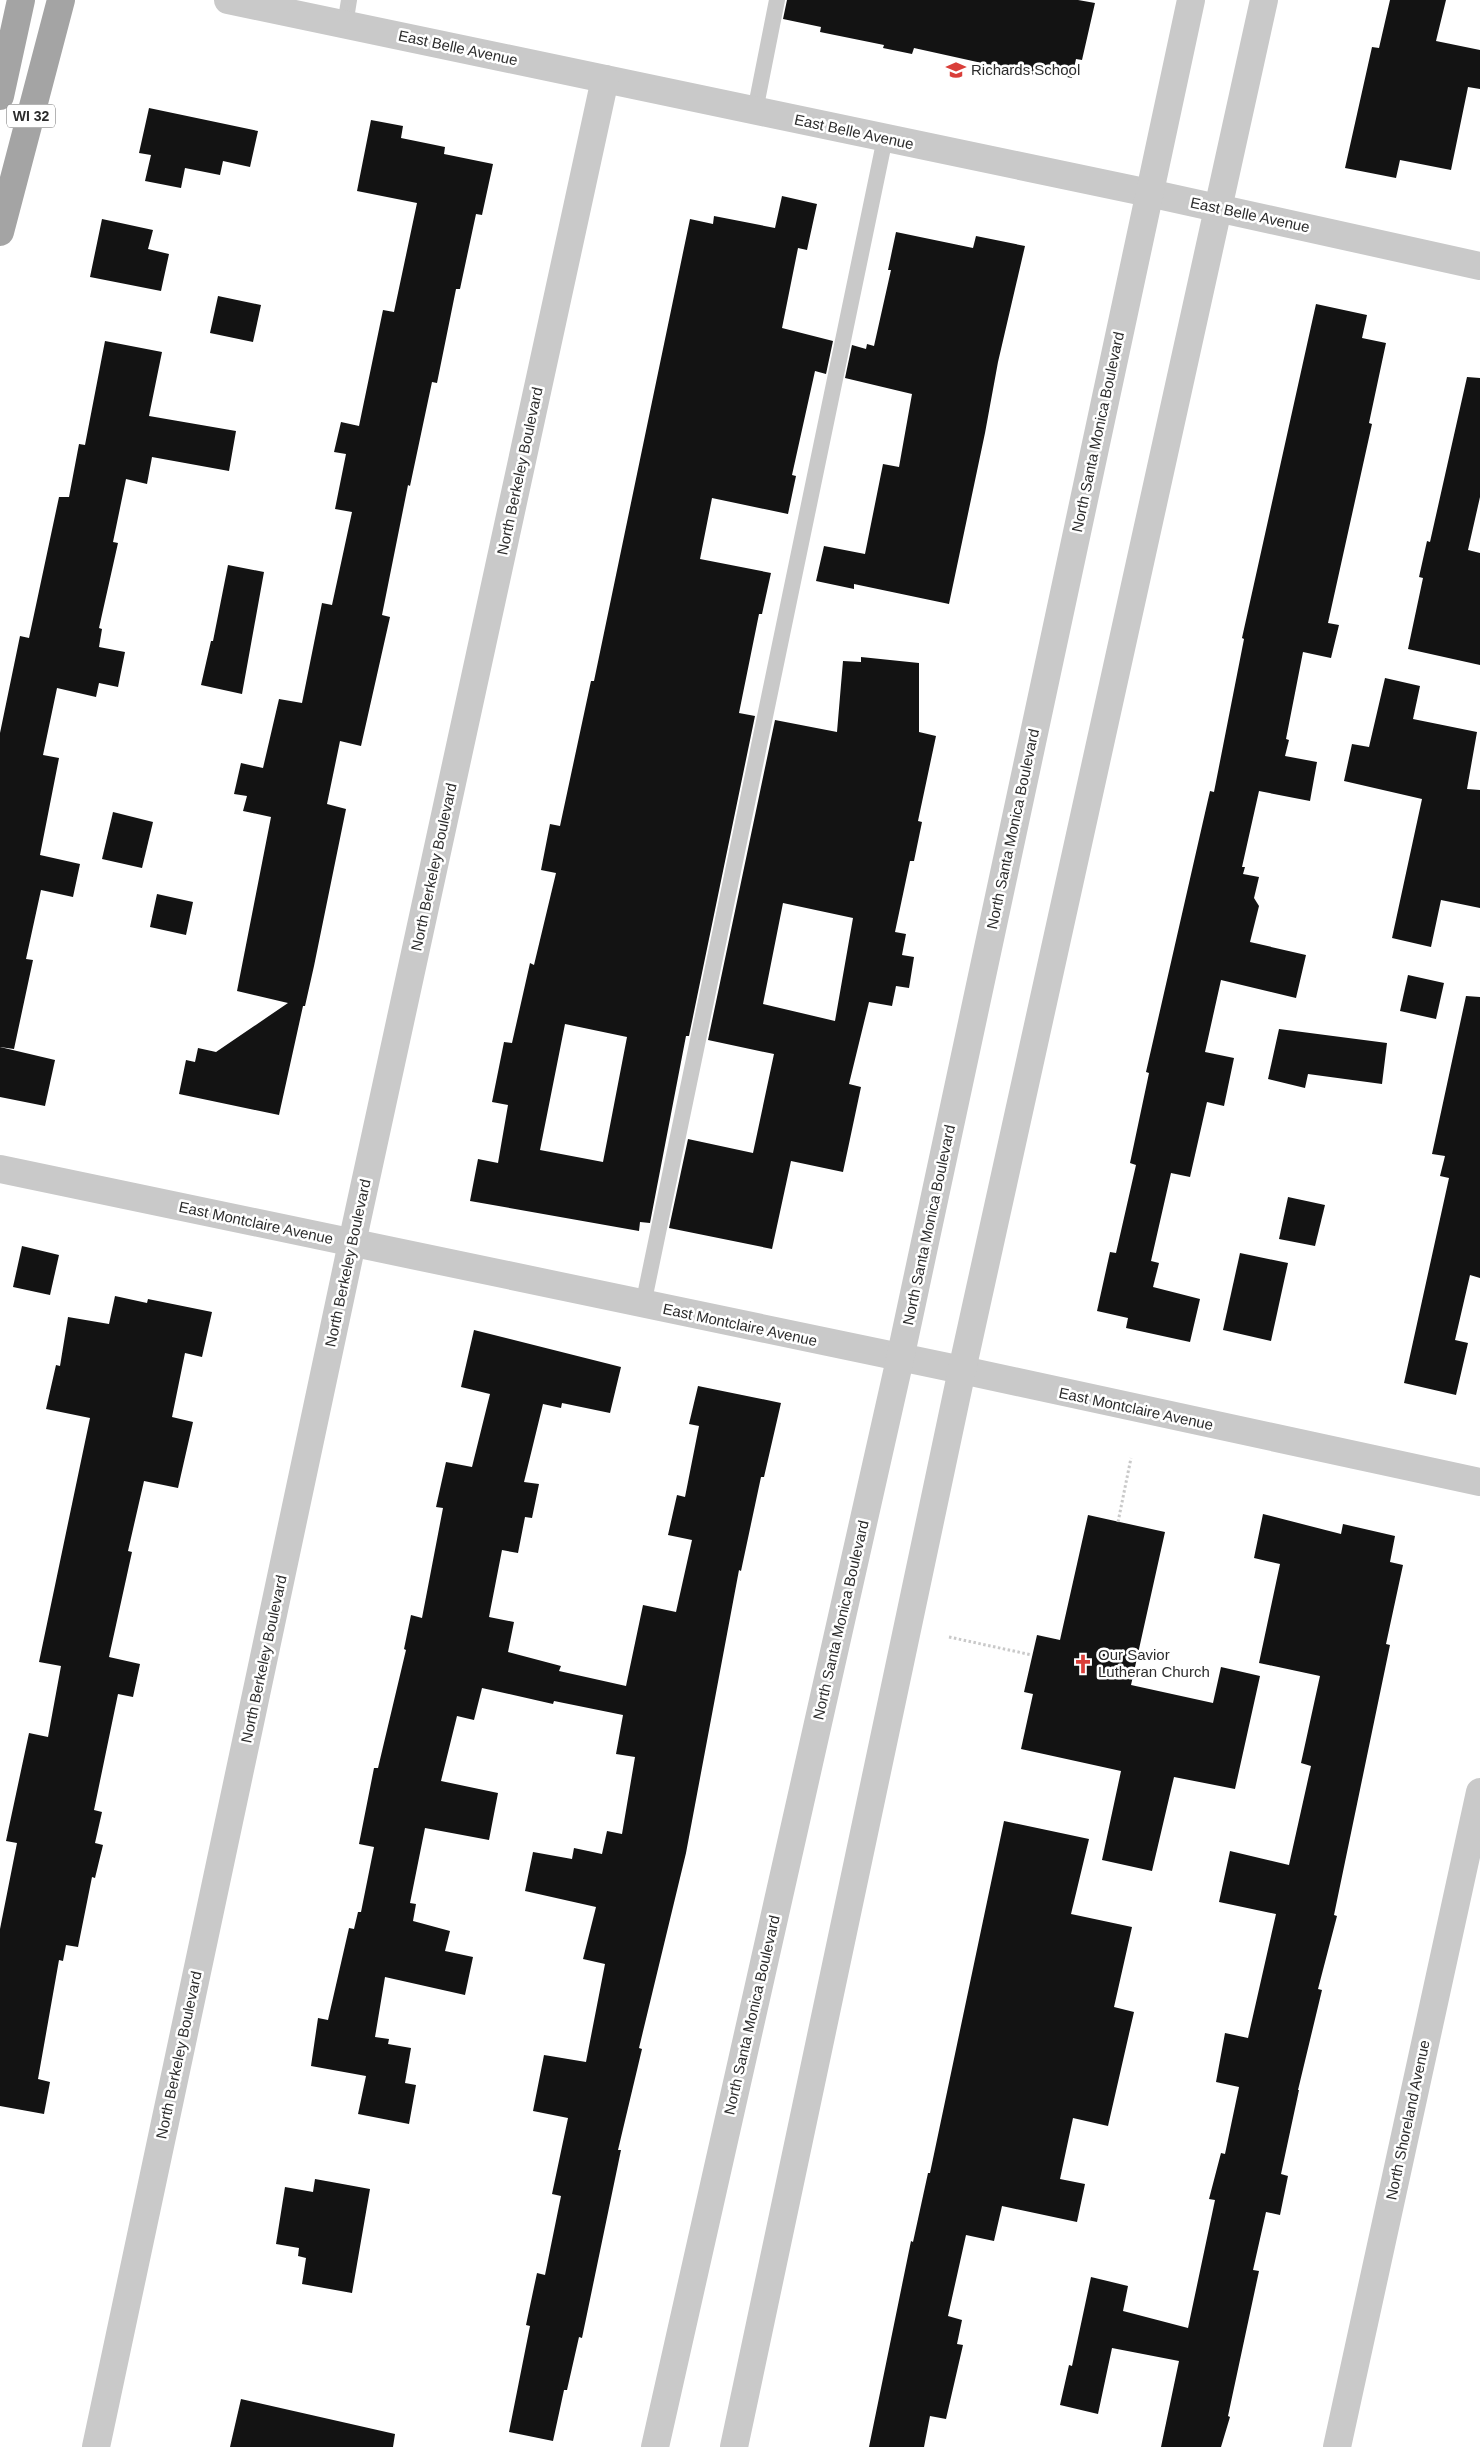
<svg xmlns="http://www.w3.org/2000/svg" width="1480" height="2447" viewBox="0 0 1480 2447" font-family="Arial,sans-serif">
	<rect width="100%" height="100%" fill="#fff"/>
	<!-- building -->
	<g fill="#131313" fill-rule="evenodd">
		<path d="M 787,0 L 1078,0 L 1095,3 L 1082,60 L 1076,59 L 1072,78 L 1037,71 L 1036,75 L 914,48 L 912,54 L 883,48 L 884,45 L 820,32 L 821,27 L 783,19 Z"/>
		<path d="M 1390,0 L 1446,0 L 1436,41 L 1480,50 L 1480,89 L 1468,87 L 1451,170 L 1400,160 L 1396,178 L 1345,168 L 1372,47 L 1379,48 Z"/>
		<path d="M 149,108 L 258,131 L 250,167 L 223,161 L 220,175 L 185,168 L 181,188 L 145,181 L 151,155 L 139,153 Z"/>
		<path d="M 371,120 L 403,126 L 401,138 L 445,147 L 444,154 L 493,164 L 482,215 L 476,214 L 460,289 L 456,289 L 437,383 L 432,382 L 410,486 L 408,485 L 382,615 L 390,617 L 361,746 L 340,741 L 327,804 L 346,809 L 314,966 L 305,1006 L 303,1006 L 279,1115 L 179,1094 L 186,1060 L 195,1062 L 198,1048 L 216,1052 L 288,1003 L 237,991 L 271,817 L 243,811 L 247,796 L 234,794 L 241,763 L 263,768 L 279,699 L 302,703 L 322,603 L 332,605 L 352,512 L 335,509 L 346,454 L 334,452 L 341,422 L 359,426 L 383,310 L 394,312 L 417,203 L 357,191 Z"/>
		<path d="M 782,196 L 817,204 L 807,250 L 798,248 L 782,328 L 833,341 L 826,374 L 815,371 L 792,475 L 796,476 L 788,514 L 712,498 L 700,559 L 771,573 L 762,614 L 759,614 L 739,713 L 755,716 L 689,1036 L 686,1036 L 650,1223 L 640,1222 L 639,1231 L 470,1201 L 478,1159 L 498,1163 L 508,1105 L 492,1102 L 504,1042 L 512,1043 L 530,963 L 534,965 L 556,873 L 541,870 L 550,824 L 560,826 L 591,681 L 594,681 L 690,219 L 713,224 L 714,216 L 775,228 ZM 565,1024 L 627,1037 L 603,1162 L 540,1150 Z"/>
		<path d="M 102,219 L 153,230 L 148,249 L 169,254 L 161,291 L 90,277 Z"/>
		<path d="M 896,232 L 973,248 L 976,236 L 1025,246 L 998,362 L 985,433 L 949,604 L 854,584 L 854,589 L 816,581 L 824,546 L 865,554 L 883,464 L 899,467 L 912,394 L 845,378 L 852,345 L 866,349 L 867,344 L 874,346 L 891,270 L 888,270 Z"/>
		<path d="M 218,296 L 261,305 L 253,342 L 210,333 Z"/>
		<path d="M 1316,304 L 1367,315 L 1362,338 L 1386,343 L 1369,423 L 1372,424 L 1328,623 L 1339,625 L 1331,658 L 1303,652 L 1286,739 L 1289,740 L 1285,756 L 1317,762 L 1310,801 L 1259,791 L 1242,867 L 1245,867 L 1243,874 L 1259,877 L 1254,898 L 1259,906 L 1250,942 L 1306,955 L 1296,998 L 1221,980 L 1205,1052 L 1234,1058 L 1224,1106 L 1207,1102 L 1190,1177 L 1171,1173 L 1151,1261 L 1159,1263 L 1153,1287 L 1200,1299 L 1190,1342 L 1126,1328 L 1128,1318 L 1097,1311 L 1110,1252 L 1116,1253 L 1136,1165 L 1130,1163 L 1149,1073 L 1146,1072 L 1210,791 L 1214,792 L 1244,639 L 1242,638 Z"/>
		<path d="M 105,341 L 162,352 L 149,416 L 236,431 L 229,471 L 152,457 L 147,484 L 126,479 L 113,542 L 118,543 L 99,628 L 102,629 L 99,647 L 125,652 L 118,687 L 99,683 L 96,697 L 57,688 L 43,755 L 59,758 L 40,855 L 80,864 L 73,897 L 41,890 L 26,959 L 33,960 L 14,1049 L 0,1047 L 0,733 L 20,636 L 29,638 L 59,497 L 69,497 L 79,444 L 85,445 Z"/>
		<path d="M 1467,377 L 1480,378 L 1480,497 L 1468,550 L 1480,553 L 1480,665 L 1408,649 L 1423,578 L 1419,577 L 1427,541 L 1430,542 Z"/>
		<path d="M 228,565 L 264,572 L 242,694 L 201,685 L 211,641 L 213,641 Z"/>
		<path d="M 861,657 L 919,663 L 919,732 L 936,736 L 918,821 L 922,822 L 914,861 L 910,861 L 895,932 L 906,934 L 902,955 L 914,957 L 909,988 L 896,986 L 892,1006 L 869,1002 L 849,1084 L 861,1087 L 843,1172 L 791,1161 L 772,1249 L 669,1228 L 688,1139 L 753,1153 L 774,1054 L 708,1040 L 775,720 L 837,732 L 843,661 L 861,662 ZM 783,903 L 853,918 L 835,1021 L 763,1004 Z"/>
		<path d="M 1385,678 L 1420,686 L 1413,719 L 1477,732 L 1467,789 L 1480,790 L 1480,908 L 1441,900 L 1431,947 L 1392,938 L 1422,799 L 1344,781 L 1352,744 L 1369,747 Z"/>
		<path d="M 113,812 L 153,822 L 142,868 L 102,859 Z"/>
		<path d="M 157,894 L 193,902 L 186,935 L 150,927 Z"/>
		<path d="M 1408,975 L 1444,983 L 1436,1019 L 1400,1011 Z"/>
		<path d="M 1466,996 L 1480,997 L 1480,1278 L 1470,1275 L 1455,1340 L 1468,1343 L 1456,1395 L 1404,1383 L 1449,1178 L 1440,1176 L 1445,1156 L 1432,1154 Z"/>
		<path d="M 1279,1029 L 1387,1043 L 1382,1084 L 1308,1074 L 1305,1088 L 1268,1079 Z"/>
		<path d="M 0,1047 L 55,1060 L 45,1106 L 0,1097 Z"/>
		<path d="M 1288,1197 L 1325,1205 L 1315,1246 L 1279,1239 Z"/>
		<path d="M 22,1246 L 59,1255 L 50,1295 L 13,1287 Z"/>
		<path d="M 1240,1253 L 1288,1263 L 1271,1341 L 1223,1330 Z"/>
		<path d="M 115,1296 L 147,1303 L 148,1299 L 212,1312 L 202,1357 L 185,1353 L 172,1417 L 193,1422 L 178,1488 L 144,1481 L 128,1551 L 132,1552 L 109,1657 L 140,1664 L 133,1697 L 118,1694 L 94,1810 L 102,1812 L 95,1843 L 103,1845 L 95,1878 L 92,1877 L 78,1947 L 66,1945 L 63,1961 L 59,1960 L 38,2079 L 50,2082 L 44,2114 L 0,2106 L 0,1929 L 17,1843 L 6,1841 L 29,1733 L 48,1737 L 61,1666 L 39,1662 L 90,1418 L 46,1409 L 56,1365 L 60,1366 L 68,1317 L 109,1324 Z"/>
		<path d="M 474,1330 L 621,1367 L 610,1413 L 562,1403 L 561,1408 L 543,1404 L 524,1482 L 539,1484 L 532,1518 L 525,1517 L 518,1553 L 502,1550 L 489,1617 L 514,1622 L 508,1652 L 561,1666 L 559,1671 L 626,1686 L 643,1605 L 676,1612 L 692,1540 L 668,1535 L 677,1495 L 685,1497 L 699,1426 L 689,1424 L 698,1386 L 781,1403 L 764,1477 L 761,1477 L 741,1571 L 739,1570 L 686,1853 L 639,2048 L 642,2049 L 618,2150 L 621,2150 L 582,2338 L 579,2337 L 567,2390 L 564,2390 L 553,2441 L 509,2432 L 530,2326 L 526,2325 L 534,2287 L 537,2273 L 545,2275 L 561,2196 L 552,2194 L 568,2118 L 533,2111 L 544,2055 L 586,2062 L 605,1964 L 583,1959 L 596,1907 L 525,1891 L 533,1852 L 572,1859 L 574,1848 L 602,1854 L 607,1831 L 622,1834 L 635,1757 L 616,1754 L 623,1715 L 554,1701 L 553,1704 L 482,1688 L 474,1720 L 457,1716 L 441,1781 L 498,1793 L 489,1840 L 425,1828 L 410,1903 L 416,1904 L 413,1921 L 450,1931 L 445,1951 L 473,1957 L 465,1995 L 385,1977 L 375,2037 L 389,2039 L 388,2044 L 411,2048 L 405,2083 L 416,2085 L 409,2124 L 358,2114 L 366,2076 L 311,2066 L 318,2018 L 328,2020 L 349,1928 L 354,1929 L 358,1912 L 361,1912 L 374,1847 L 359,1844 L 374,1768 L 378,1768 L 406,1650 L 404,1649 L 411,1615 L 422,1618 L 443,1508 L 436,1507 L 446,1462 L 472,1467 L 490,1394 L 461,1387 Z"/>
		<path d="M 1263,1514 L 1341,1534 L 1343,1524 L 1395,1536 L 1390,1562 L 1403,1565 L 1386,1644 L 1390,1645 L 1334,1915 L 1337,1916 L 1318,1989 L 1322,1990 L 1298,2090 L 1299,2090 L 1281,2174 L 1288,2176 L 1280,2215 L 1266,2212 L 1253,2270 L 1259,2271 L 1228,2416 L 1230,2417 L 1221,2447 L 1161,2447 L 1179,2361 L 1112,2348 L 1098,2414 L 1060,2405 L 1069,2365 L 1072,2366 L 1091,2277 L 1128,2286 L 1123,2311 L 1188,2328 L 1215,2200 L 1209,2199 L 1221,2153 L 1225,2154 L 1239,2087 L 1216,2082 L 1225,2033 L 1248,2038 L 1276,1914 L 1219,1902 L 1230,1851 L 1289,1865 L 1311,1766 L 1301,1763 L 1320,1676 L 1259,1663 L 1280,1564 L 1254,1558 Z"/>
		<path d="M 1088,1515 L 1165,1532 L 1131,1685 L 1213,1703 L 1221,1667 L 1260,1676 L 1235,1789 L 1174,1777 L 1152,1871 L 1102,1860 L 1121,1771 L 1021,1749 L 1033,1694 L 1024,1692 L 1037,1635 L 1060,1640 Z"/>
		<path d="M 1004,1821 L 1089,1839 L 1071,1914 L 1132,1927 L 1114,2007 L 1134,2012 L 1108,2126 L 1073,2118 L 1060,2179 L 1085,2184 L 1077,2222 L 1002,2206 L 994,2241 L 966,2235 L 948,2316 L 962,2320 L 957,2344 L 963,2345 L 946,2419 L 930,2416 L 924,2447 L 869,2447 L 911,2241 L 913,2242 L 928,2173 L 930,2173 Z"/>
		<path d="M 315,2179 L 370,2189 L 352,2293 L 302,2284 L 306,2258 L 298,2256 L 299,2248 L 276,2244 L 285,2187 L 313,2192 Z"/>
		<path d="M 241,2399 L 395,2434 L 393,2447 L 230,2447 Z"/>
	</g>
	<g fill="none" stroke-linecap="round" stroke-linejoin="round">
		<!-- path -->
		<g stroke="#c9c9c9" stroke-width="3" stroke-dasharray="2.5 2.5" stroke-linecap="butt">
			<path d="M 1118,1522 L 1131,1458"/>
			<path d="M 949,1637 L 1032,1655"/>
		</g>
		<!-- service -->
		<g stroke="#c9c9c9" stroke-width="16">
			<path d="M 345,25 L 349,0"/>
			<path d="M 755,111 L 777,0"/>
			<path d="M 643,1305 L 885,138"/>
		</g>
		<!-- minor -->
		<g stroke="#c9c9c9" stroke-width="28">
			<path d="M 228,0 L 1149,193 L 1480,266"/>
			<path d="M 0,1169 L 962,1370 L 1480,1482"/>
			<path d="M 96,2447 L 352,1243 L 605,79"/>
			<path d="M 1337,2447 L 1480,1792"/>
		</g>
		<!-- tertiary -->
		<g stroke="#c9c9c9" stroke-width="28">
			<path d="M 655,2447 L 900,1359 L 1191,0"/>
			<path d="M 734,2447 L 962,1370 L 1264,0"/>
		</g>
		<!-- primary -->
		<g stroke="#a4a4a4" stroke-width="28">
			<path d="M 0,96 L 21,0"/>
			<path d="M 0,232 L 61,0"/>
		</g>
	</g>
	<!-- icons -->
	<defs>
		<symbol id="school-bare" viewBox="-9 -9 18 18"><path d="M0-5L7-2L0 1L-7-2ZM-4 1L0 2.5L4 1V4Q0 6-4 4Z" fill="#d93e39" stroke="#fff" stroke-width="2.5" paint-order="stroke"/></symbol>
		<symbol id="church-bare" viewBox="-9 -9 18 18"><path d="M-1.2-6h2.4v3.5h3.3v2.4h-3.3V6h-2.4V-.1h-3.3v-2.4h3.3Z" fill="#d93e39" stroke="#fff" stroke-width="2.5" paint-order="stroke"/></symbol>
	</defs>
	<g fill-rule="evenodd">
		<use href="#school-bare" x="942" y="56" width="28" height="28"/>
		<use href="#church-bare" x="1069" y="1650" width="28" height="28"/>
	</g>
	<g text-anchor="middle" stroke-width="5" stroke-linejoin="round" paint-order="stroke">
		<!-- shield labels -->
		<rect fill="#fff" stroke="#6b6b6b" stroke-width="1" x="7" y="104.5" width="48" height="23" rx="4"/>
		<g font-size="14" font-weight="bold" fill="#2c2c2c">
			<text x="31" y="121">WI 32</text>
		</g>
		<!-- street labels -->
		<g font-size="15" fill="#2c2c2c" stroke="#fff">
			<text transform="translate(458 48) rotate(12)" y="5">East Belle Avenue</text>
			<text transform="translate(854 132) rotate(12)" y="5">East Belle Avenue</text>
			<text transform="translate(1250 215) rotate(12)" y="5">East Belle Avenue</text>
			<text transform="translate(1098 432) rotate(-78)" y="5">North Santa Monica Boulevard</text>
			<text transform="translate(520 471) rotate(-78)" y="5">North Berkeley Boulevard</text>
			<text transform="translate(1013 829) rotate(-78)" y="5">North Santa Monica Boulevard</text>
			<text transform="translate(434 867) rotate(-78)" y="5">North Berkeley Boulevard</text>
			<text transform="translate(256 1223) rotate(12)" y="5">East Montclaire Avenue</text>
			<text transform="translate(929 1225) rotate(-78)" y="5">North Santa Monica Boulevard</text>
			<text transform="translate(348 1263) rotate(-78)" y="5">North Berkeley Boulevard</text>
			<text transform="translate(740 1325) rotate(12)" y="5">East Montclaire Avenue</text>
			<text transform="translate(1136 1409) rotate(12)" y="5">East Montclaire Avenue</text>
			<text transform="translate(841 1620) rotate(-77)" y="5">North Santa Monica Boulevard</text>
			<text transform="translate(264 1659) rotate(-78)" y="5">North Berkeley Boulevard</text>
			<text transform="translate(752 2015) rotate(-77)" y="5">North Santa Monica Boulevard</text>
			<text transform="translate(179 2055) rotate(-78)" y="5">North Berkeley Boulevard</text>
			<text transform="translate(1408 2120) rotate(-78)" y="5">North Shoreland Avenue</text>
		</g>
		<!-- poi labels -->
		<g font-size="15" fill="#2c2c2c" stroke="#fff" text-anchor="start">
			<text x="971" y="75">Richards School</text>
			<text x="1098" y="1660">Our Savior<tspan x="1098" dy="17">Lutheran Church</tspan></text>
		</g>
	</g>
</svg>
